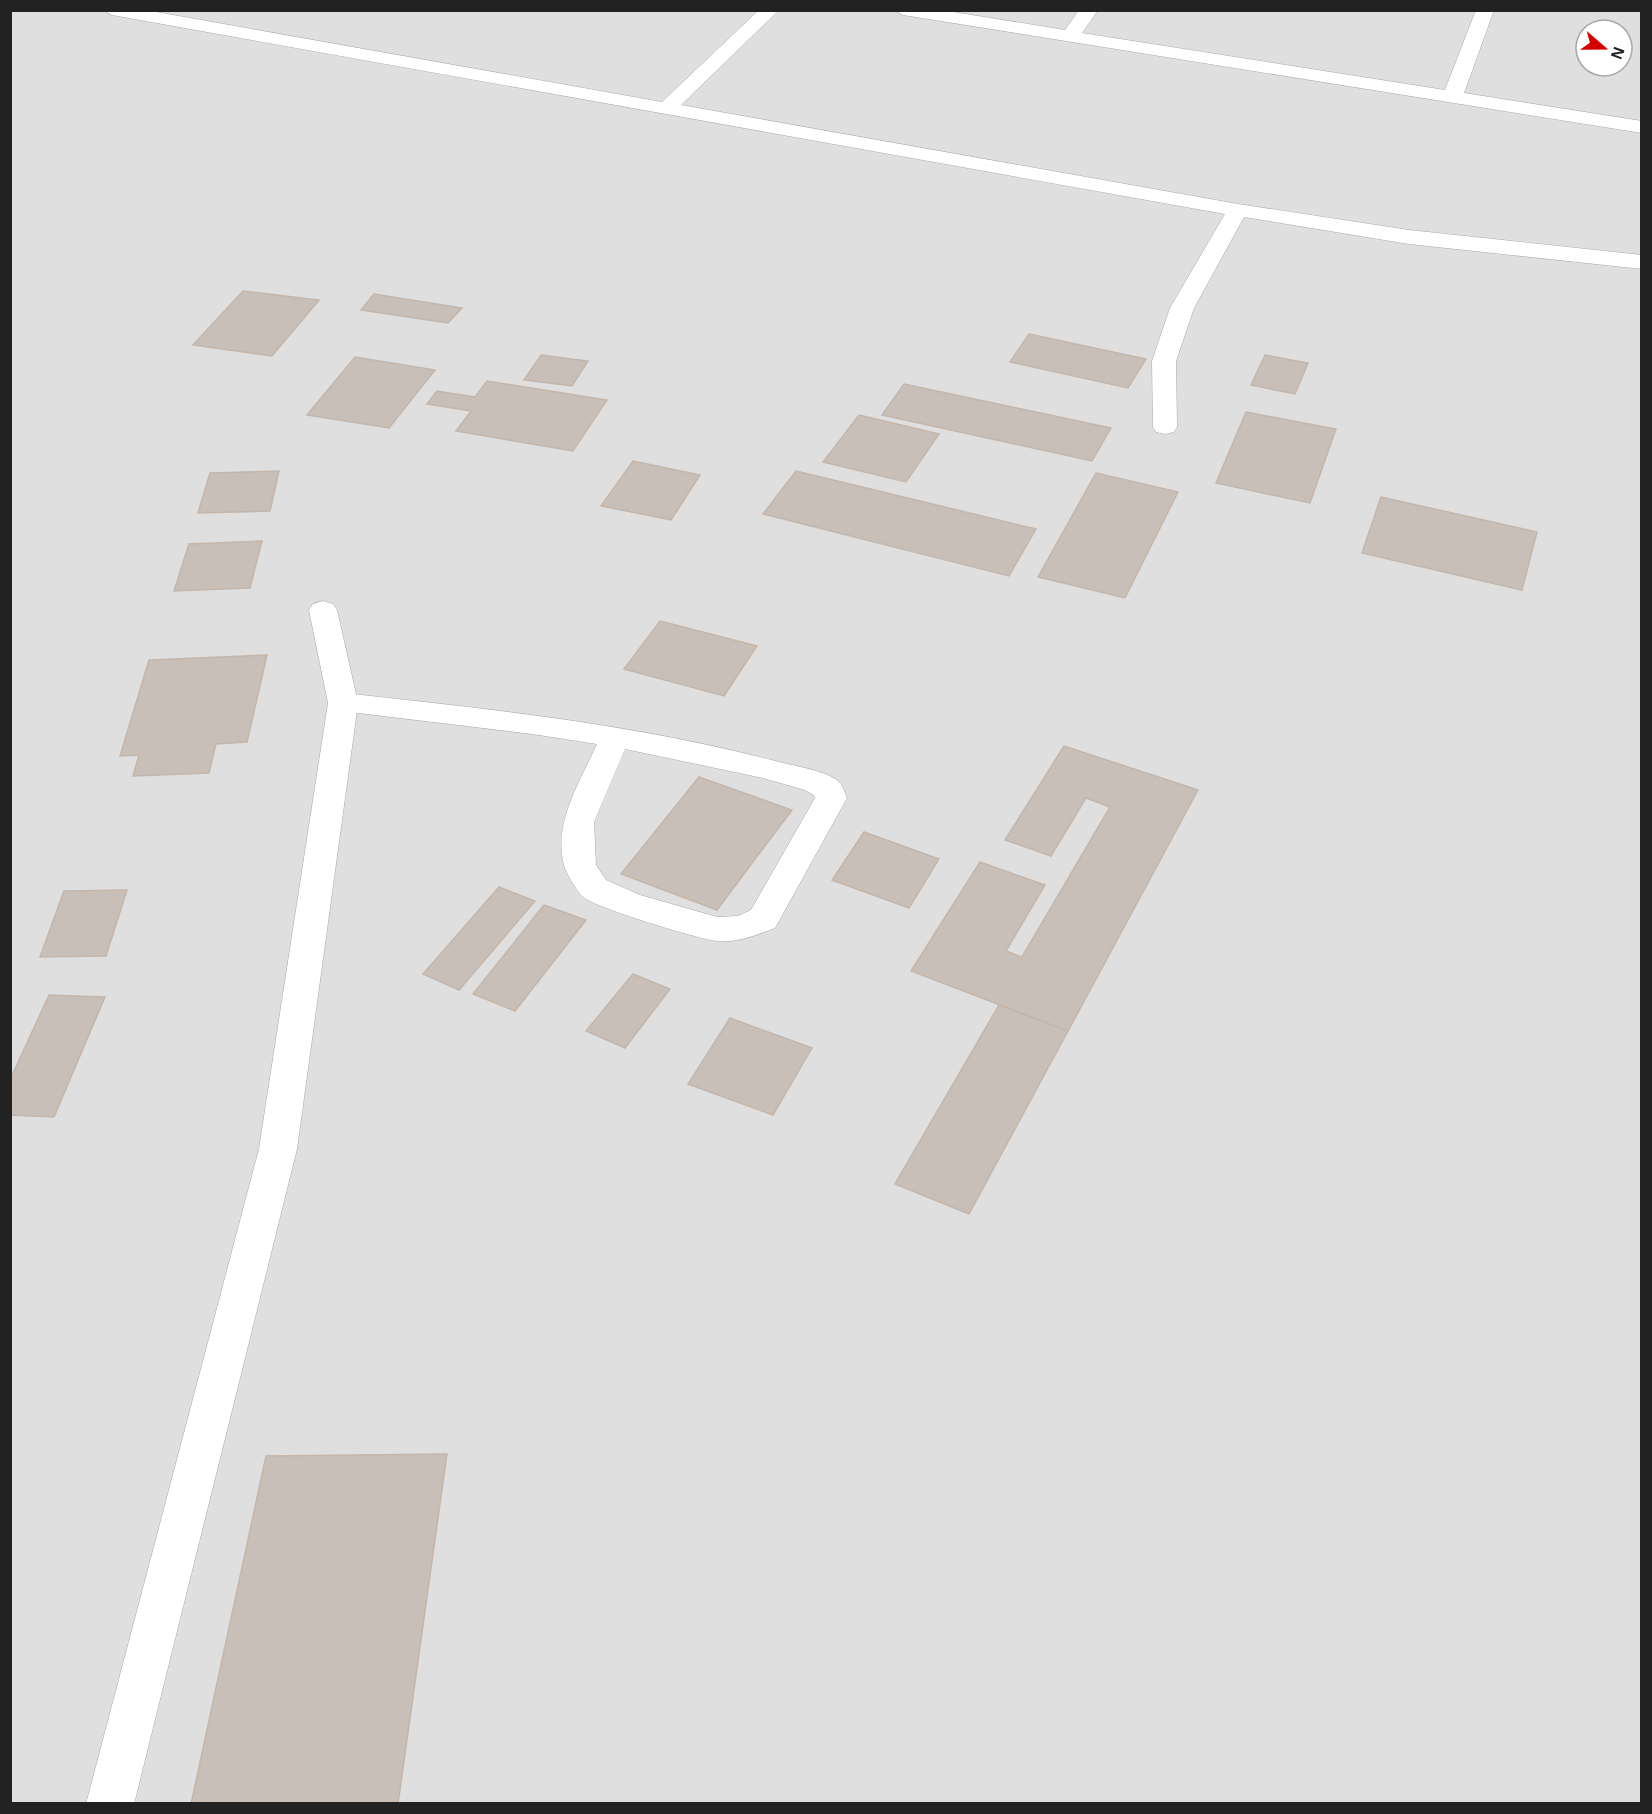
<svg xmlns="http://www.w3.org/2000/svg" width="1652" height="1814" viewBox="0 0 1652 1814" font-family="Arial,sans-serif">
	<rect width="100%" height="100%" fill="#f2efe9"/>
	<!-- residential -->
	<path fill="#e0dfdf" fill-rule="evenodd" d="M 11,11 L 1641,11 L 1641,1803 L 11,1803 ZM 1586,30 L 1622,30 L 1622,66 L 1586,66 Z"/>
	<!-- building -->
	<g fill="#c7bfb8" stroke="#c4b6ab" stroke-width="1.5">
		<path d="M 243,291 L 319,300 L 272,356 L 193,345 Z"/>
		<path d="M 374,294 L 462,308 L 448,323 L 361,310 Z"/>
		<path d="M 1029,334 L 1146,359 L 1128,388 L 1010,362 Z"/>
		<path d="M 541,355 L 588,361 L 572,386 L 524,380 Z"/>
		<path d="M 1265,355 L 1308,363 L 1295,394 L 1251,385 Z"/>
		<path d="M 355,357 L 435,370 L 389,428 L 307,415 Z"/>
		<path d="M 487,381 L 607,400 L 573,451 L 456,431 L 471,411 L 427,404 L 437,391 L 475,397 Z"/>
		<path d="M 904,384 L 1111,428 L 1092,461 L 882,415 Z"/>
		<path d="M 1246,412 L 1336,429 L 1310,503 L 1216,483 Z"/>
		<path d="M 859,415 L 939,434 L 906,482 L 823,462 Z"/>
		<path d="M 633,461 L 700,475 L 671,520 L 601,506 Z"/>
		<path d="M 279,471 L 270,511 L 198,513 L 210,473 Z"/>
		<path d="M 796,471 L 1036,529 L 1009,576 L 763,514 Z"/>
		<path d="M 1096,473 L 1178,492 L 1125,598 L 1038,577 Z"/>
		<path d="M 1381,497 L 1537,532 L 1522,590 L 1362,553 Z"/>
		<path d="M 262,541 L 250,588 L 174,591 L 189,544 Z"/>
		<path d="M 660,621 L 757,646 L 724,696 L 624,669 Z"/>
		<path d="M 267,655 L 247,742 L 216,744 L 209,773 L 133,776 L 139,755 L 120,756 L 149,660 Z"/>
		<path d="M 1064,746 L 1198,790 L 1068,1031 L 911,971 L 980,862 L 1045,885 L 1006,951 L 1022,957 L 1110,807 L 1086,798 L 1051,856 L 1005,840 Z"/>
		<path d="M 699,777 L 792,810 L 717,910 L 621,874 Z"/>
		<path d="M 864,832 L 939,859 L 909,908 L 832,880 Z"/>
		<path d="M 499,887 L 535,901 L 459,990 L 423,974 Z"/>
		<path d="M 127,890 L 106,956 L 40,957 L 64,891 Z"/>
		<path d="M 544,905 L 586,920 L 515,1011 L 473,994 Z"/>
		<path d="M 633,974 L 670,989 L 625,1048 L 586,1031 Z"/>
		<path d="M 49,995 L 105,997 L 54,1117 L 10,1115 L 10,1080 Z"/>
		<path d="M 999,1005 L 1068,1031 L 969,1214 L 895,1184 Z"/>
		<path d="M 730,1018 L 812,1048 L 773,1115 L 688,1084 Z"/>
		<path d="M 447,1454 L 398,1804 L 191,1804 L 266,1456 Z"/>
	</g>
	<g fill="none" stroke-linecap="round" stroke-linejoin="round">
		<defs>
			<path id="lane" d="M 343,693 C 489,709 636,724 779,762 C 794,766 828,771 839,782 C 843,786 845,793 847,798 L 775,928 C 756,935 738,943 717,941 C 698,939 597,908 583,897 C 577,891 566,873 564,865 C 553,823 580,782 597,744 L 532,734 L 333,710 L 328,703 L 333,696 ZM 625,749 L 763,778 L 805,790 L 814,795 L 815,798 L 751,910 L 738,916 L 717,917 L 640,895 L 606,880 L 596,865 L 594,822 Z"/>
			<g id="street">
				<path d="M 103,10 L 145,10 L 662,102 L 759,10 L 779,10 L 681,105 L 1238,204 L 1409,230 L 1642,255 L 1642,269 L 1409,244 L 1244,217 L 1194,308 L 1176,361 L 1177,427 L 1174,432 L 1165,434 L 1156,432 L 1153,427 L 1152,361 L 1170,308 L 1225,214 L 112,15 Z"/>
				<path d="M 894,10 L 941,10 L 1065,30 L 1079,10 L 1098,10 L 1082,33 L 1445,90 L 1476,10 L 1494,10 L 1464,93 L 1642,121 L 1642,133 L 903,15 Z"/>
				<path d="M 323,601 L 333,604 L 337,610 L 358,703 L 297,1149 L 134,1804 L 86,1804 L 259,1149 L 328,703 L 309,610 L 313,604 Z"/>
			</g>
		</defs>
		<!-- lane casing -->
		<use href="#lane" stroke="#a9a9a9" stroke-width="1"/>
		<!-- street casing -->
		<use href="#street" stroke="#a9a9a9" stroke-width="1"/>
		<!-- lane -->
		<use href="#lane" fill="#fff" fill-rule="evenodd"/>
		<!-- street -->
		<use href="#street" fill="#fff" fill-rule="evenodd"/>
	</g>
	<!-- border -->
	<rect width="1652" height="1814" fill="none" stroke="#222222" stroke-width="24"/>
	<!-- north arrow -->
	<g transform="translate(1604 48) rotate(110)"><circle r="28" fill="#ffffff" stroke="#a7a7a7" stroke-width="1.5"/>
	<path d="M0-4.5L10 22L0 15L-10 22Z" fill="#d40000"/>
	<text y="-9" font-size="16" font-weight="bold" text-anchor="middle" fill="#222222">N</text>
	</g>
</svg>
